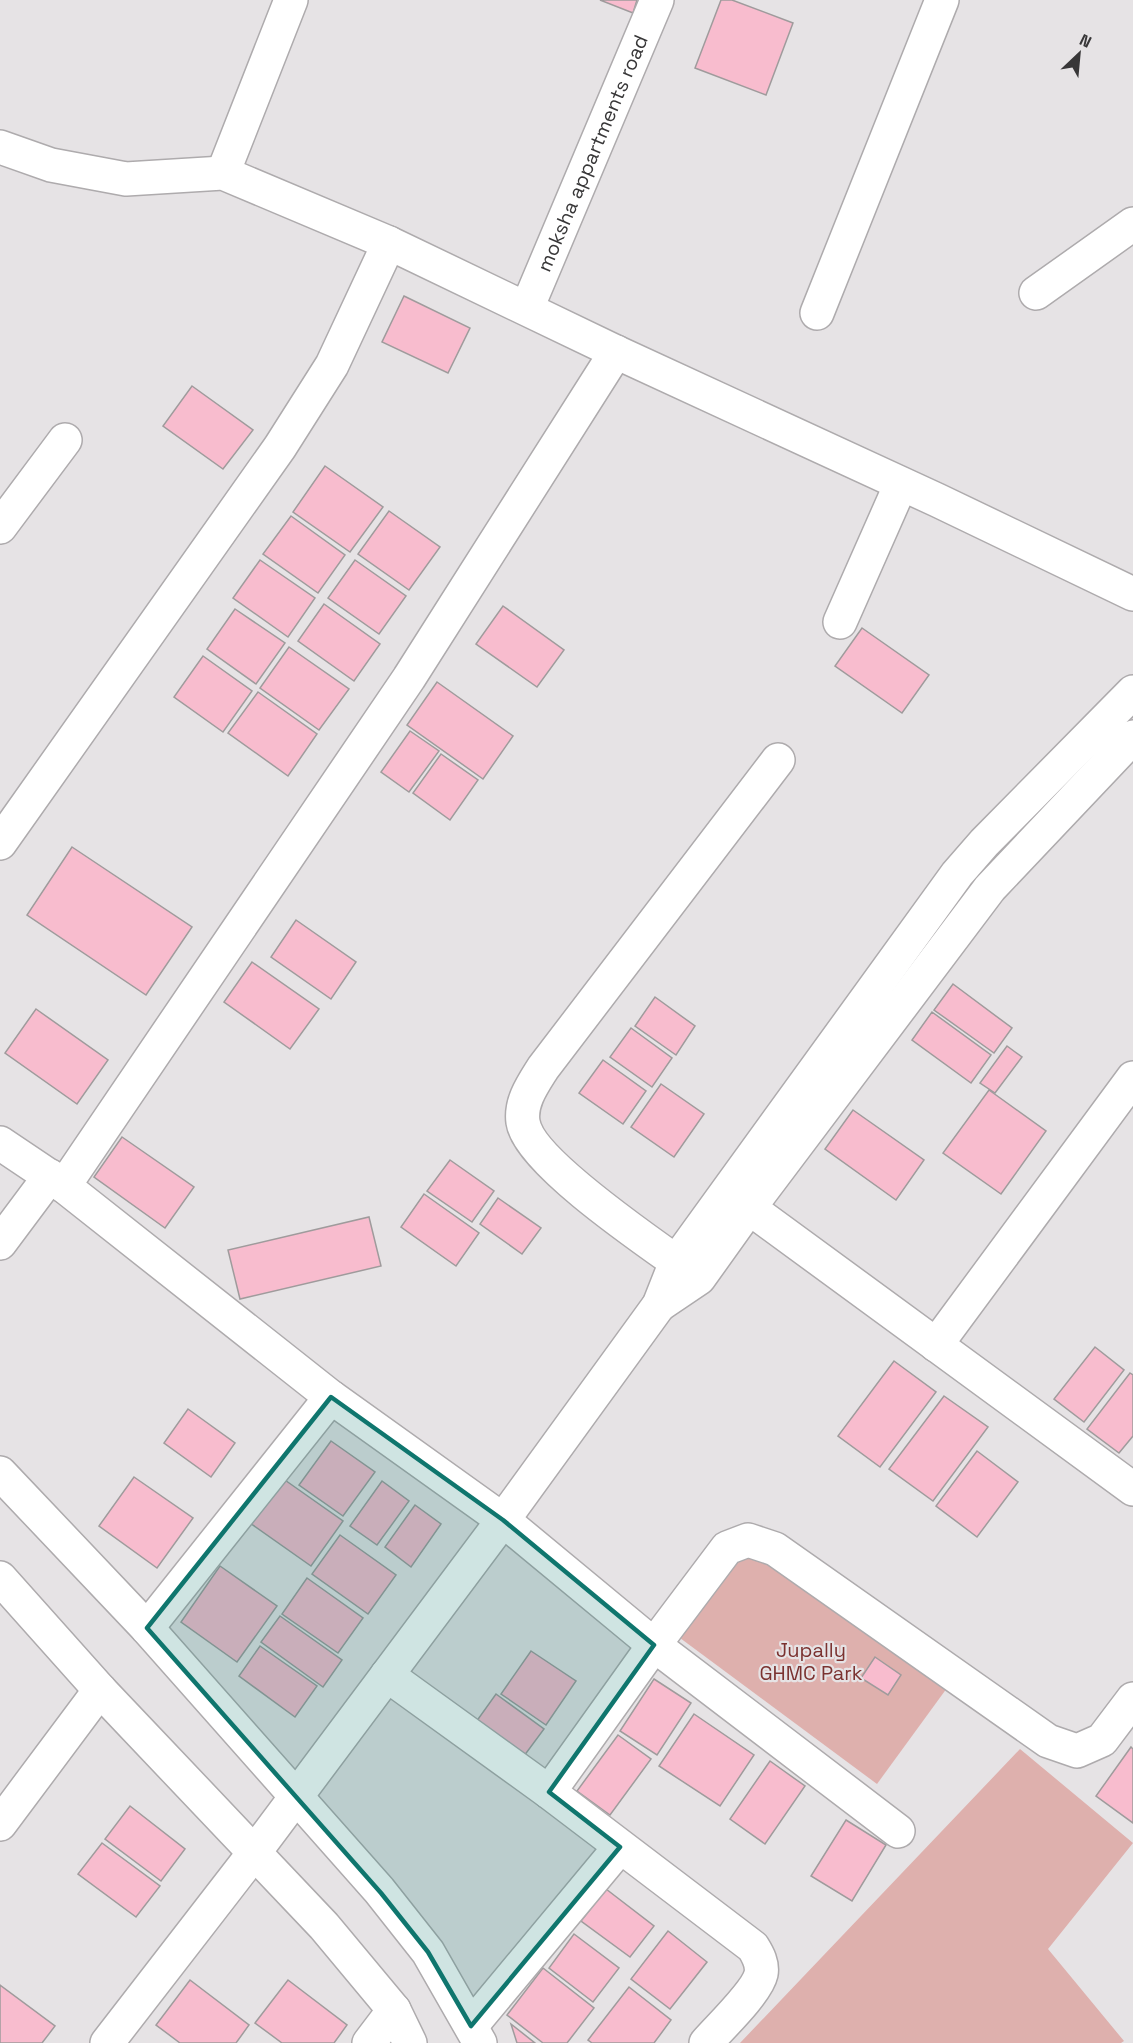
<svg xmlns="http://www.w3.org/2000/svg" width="1133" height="2043" viewBox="0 0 1133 2043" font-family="'Space Grotesk',sans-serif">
	<rect width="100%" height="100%" fill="#e6e3e5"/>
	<!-- green -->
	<g fill="#deb0ad">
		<path d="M 746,1540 L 947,1688 L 877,1784 L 676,1635 Z"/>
		<path d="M 1020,1749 L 1133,1843 L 1048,1949 L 1124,2041 L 1121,2043 L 740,2043 Z"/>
	</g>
	<!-- building -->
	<g fill="#f8bcce" stroke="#9f9b9c" stroke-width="1.5">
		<path d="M 600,0 L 637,0 L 633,13 Z"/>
		<path d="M 721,0 L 732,0 L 793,23 L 766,95 L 695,68 Z"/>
		<path d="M 404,296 L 470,328 L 448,373 L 382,342 Z"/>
		<path d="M 192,386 L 253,430 L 223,469 L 163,426 Z"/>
		<path d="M 325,466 L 383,507 L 350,552 L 293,512 Z"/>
		<path d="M 389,511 L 440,547 L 409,590 L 358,554 Z"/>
		<path d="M 291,516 L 345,555 L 318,593 L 263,554 Z"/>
		<path d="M 260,560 L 315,598 L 288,637 L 233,598 Z"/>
		<path d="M 355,560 L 406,596 L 379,634 L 328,598 Z"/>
		<path d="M 324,604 L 380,644 L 354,681 L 298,641 Z"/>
		<path d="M 503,606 L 564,650 L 537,687 L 476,644 Z"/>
		<path d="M 235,609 L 285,643 L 256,684 L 207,649 Z"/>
		<path d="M 862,628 L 929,675 L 902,713 L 835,666 Z"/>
		<path d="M 289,647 L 349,689 L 319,730 L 260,688 Z"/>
		<path d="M 203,656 L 252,691 L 223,732 L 174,697 Z"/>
		<path d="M 437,682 L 513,736 L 483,779 L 407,725 Z"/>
		<path d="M 258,692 L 317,734 L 288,776 L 228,733 Z"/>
		<path d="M 410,731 L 439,751 L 409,792 L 381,772 Z"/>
		<path d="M 441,754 L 478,780 L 450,820 L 413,793 Z"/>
		<path d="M 72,847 L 192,927 L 146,995 L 27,915 Z"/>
		<path d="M 296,920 L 356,962 L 331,999 L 271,957 Z"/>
		<path d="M 252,962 L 319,1009 L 290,1049 L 224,1002 Z"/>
		<path d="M 953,984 L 1012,1028 L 994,1053 L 934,1010 Z"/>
		<path d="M 655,997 L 695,1026 L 676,1055 L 635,1026 Z"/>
		<path d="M 36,1009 L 108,1060 L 77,1104 L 5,1053 Z"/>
		<path d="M 932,1012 L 991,1055 L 971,1083 L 912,1040 Z"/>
		<path d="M 631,1028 L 672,1058 L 652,1087 L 610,1057 Z"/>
		<path d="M 1007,1046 L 1022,1057 L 995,1093 L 980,1083 Z"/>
		<path d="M 603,1060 L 646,1091 L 623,1124 L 579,1093 Z"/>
		<path d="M 661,1084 L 704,1114 L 674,1157 L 631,1127 Z"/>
		<path d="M 989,1090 L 1046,1131 L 1001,1194 L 943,1153 Z"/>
		<path d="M 853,1110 L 924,1160 L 896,1200 L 825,1149 Z"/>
		<path d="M 122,1137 L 194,1187 L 165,1228 L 94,1177 Z"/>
		<path d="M 450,1160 L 494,1191 L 472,1222 L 427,1191 Z"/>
		<path d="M 424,1194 L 479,1233 L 456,1266 L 401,1227 Z"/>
		<path d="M 498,1198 L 541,1228 L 522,1254 L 480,1224 Z"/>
		<path d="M 369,1217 L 381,1266 L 240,1299 L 228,1250 Z"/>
		<path d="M 1095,1347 L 1124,1370 L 1084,1422 L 1054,1399 Z"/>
		<path d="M 894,1361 L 936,1392 L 880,1467 L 838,1436 Z"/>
		<path d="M 1130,1373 L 1133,1375 L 1133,1436 L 1119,1453 L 1087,1429 Z"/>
		<path d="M 944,1396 L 988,1427 L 933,1501 L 889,1469 Z"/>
		<path d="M 188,1409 L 235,1443 L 211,1477 L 164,1443 Z"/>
		<path d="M 331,1441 L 375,1472 L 343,1516 L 299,1485 Z"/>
		<path d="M 977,1451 L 1018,1482 L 977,1537 L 936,1506 Z"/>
		<path d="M 134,1477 L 193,1518 L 157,1568 L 99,1526 Z"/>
		<path d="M 282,1478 L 343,1521 L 311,1566 L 250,1523 Z"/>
		<path d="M 382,1481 L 409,1501 L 377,1545 L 350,1526 Z"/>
		<path d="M 415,1505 L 441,1524 L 411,1567 L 385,1547 Z"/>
		<path d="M 340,1535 L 396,1575 L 368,1614 L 312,1574 Z"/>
		<path d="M 220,1566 L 277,1606 L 237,1662 L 181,1622 Z"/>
		<path d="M 307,1578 L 363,1618 L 338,1653 L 282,1614 Z"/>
		<path d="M 280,1616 L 342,1660 L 323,1687 L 261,1642 Z"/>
		<path d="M 260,1646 L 317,1686 L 295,1717 L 239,1676 Z"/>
		<path d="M 531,1651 L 576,1681 L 546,1725 L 501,1694 Z"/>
		<path d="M 875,1657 L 901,1675 L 888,1695 L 861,1678 Z"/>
		<path d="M 654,1679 L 691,1703 L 657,1755 L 620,1731 Z"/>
		<path d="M 496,1694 L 544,1729 L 524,1756 L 476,1722 Z"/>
		<path d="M 694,1714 L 754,1755 L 720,1806 L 659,1766 Z"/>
		<path d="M 618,1735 L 651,1759 L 610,1815 L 577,1791 Z"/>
		<path d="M 1131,1747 L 1133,1749 L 1133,1823 L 1096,1796 Z"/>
		<path d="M 770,1761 L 805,1786 L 765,1844 L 730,1819 Z"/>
		<path d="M 130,1806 L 185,1849 L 161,1881 L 105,1839 Z"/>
		<path d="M 846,1820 L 886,1845 L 852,1901 L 811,1876 Z"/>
		<path d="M 102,1843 L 160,1886 L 136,1917 L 78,1874 Z"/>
		<path d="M 606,1889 L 654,1926 L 630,1957 L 581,1921 Z"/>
		<path d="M 668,1931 L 707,1962 L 670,2009 L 631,1979 Z"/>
		<path d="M 574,1934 L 619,1968 L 593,2002 L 549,1968 Z"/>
		<path d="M 543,1968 L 594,2008 L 567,2043 L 543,2043 L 507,2015 Z"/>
		<path d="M 190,1980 L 249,2025 L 236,2043 L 180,2043 L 156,2025 Z"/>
		<path d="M 288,1980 L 347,2025 L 334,2043 L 282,2043 L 255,2023 Z"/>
		<path d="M 0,1985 L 55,2026 L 42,2043 L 0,2043 Z"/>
		<path d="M 629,1987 L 671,2020 L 654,2043 L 592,2043 L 588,2040 Z"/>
		<path d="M 511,2024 L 535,2043 L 517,2043 Z"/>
	</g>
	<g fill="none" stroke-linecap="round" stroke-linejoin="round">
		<defs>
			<g id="minor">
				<path d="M 0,147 L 51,165 L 126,179 L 223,173 L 389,243 L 616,352 L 937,500 L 1133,594"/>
				<path d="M 223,173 L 291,0"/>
				<path d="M 1036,293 L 1133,224"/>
				<path id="s1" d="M 527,308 L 657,0"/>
				<path d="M 817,313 L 942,0"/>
				<path d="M 0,527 L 65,440"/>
				<path d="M 840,622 L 901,484"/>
				<path d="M 0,843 L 280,447 L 332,365 L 389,243"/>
				<path d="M 0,1143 L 64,1186 L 331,1397 L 503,1520 L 654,1645 L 898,1831"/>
				<path d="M 64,1186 L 409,678 L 616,352"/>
				<path d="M 733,1196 L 1133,1489"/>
				<path d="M 0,1243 L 50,1176"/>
				<path d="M 695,1275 C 659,1249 529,1163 523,1122 C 520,1102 533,1084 543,1068 L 778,760"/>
				<path d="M 659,1305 L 699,1278 L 749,1208 L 990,888 L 1133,737"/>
				<path d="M 936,1345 L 1133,1078"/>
				<path d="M 0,1473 L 147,1628 L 379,1890 L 428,1952 L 480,2043"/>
				<path d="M 0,1578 L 100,1690 L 324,1926 L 394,2010 L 410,2043"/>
				<path d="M 147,1628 L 331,1397"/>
				<path d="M 387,1675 L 549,1792 L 753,1947 C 758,1955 763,1964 761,1974 C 757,1992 719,2028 706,2043"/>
				<path d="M 549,1792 L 654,1645 L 727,1548 L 748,1540 L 775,1549 L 1048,1741 L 1077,1751 L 1102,1740 L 1133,1699"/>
				<path d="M 0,1824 L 100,1690"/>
				<path d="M 471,2026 L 620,1847"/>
				<path d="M 107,2043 L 254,1853 L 503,1520 L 659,1305 L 676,1262 L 957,874 L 984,843 L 1133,692"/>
				<path d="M 369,2043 L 394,2010"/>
			</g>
		</defs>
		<!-- minor casing -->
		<use href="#minor" stroke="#aeabad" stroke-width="36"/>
		<!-- minor -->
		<use href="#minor" stroke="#fff" stroke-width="33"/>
	</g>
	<!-- marked area -->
	<path fill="#0f766e" fill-opacity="0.2" stroke="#0f766e" stroke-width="4.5" stroke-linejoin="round" d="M 331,1397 L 503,1520 L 654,1645 L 549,1792 L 620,1847 L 471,2026 L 428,1952 L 381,1893 L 147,1628 Z"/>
	<g text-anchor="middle" stroke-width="4.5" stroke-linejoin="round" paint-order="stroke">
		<!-- street labels -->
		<g font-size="20" fill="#383738" stroke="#e6e3e5">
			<text dy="7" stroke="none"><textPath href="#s1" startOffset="168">moksha appartments road</textPath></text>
		</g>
		<!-- park labels -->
		<g font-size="20" fill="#7b3230" stroke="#e6e3e5">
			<text x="811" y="1657">Jupally<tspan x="811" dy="23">GHMC Park</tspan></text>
		</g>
	</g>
	<!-- north arrow -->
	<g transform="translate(1079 54) rotate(26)" stroke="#e6e3e5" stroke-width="4.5" paint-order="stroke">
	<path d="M0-4.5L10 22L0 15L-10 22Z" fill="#383738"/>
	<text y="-9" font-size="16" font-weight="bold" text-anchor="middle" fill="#383738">N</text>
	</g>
</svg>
